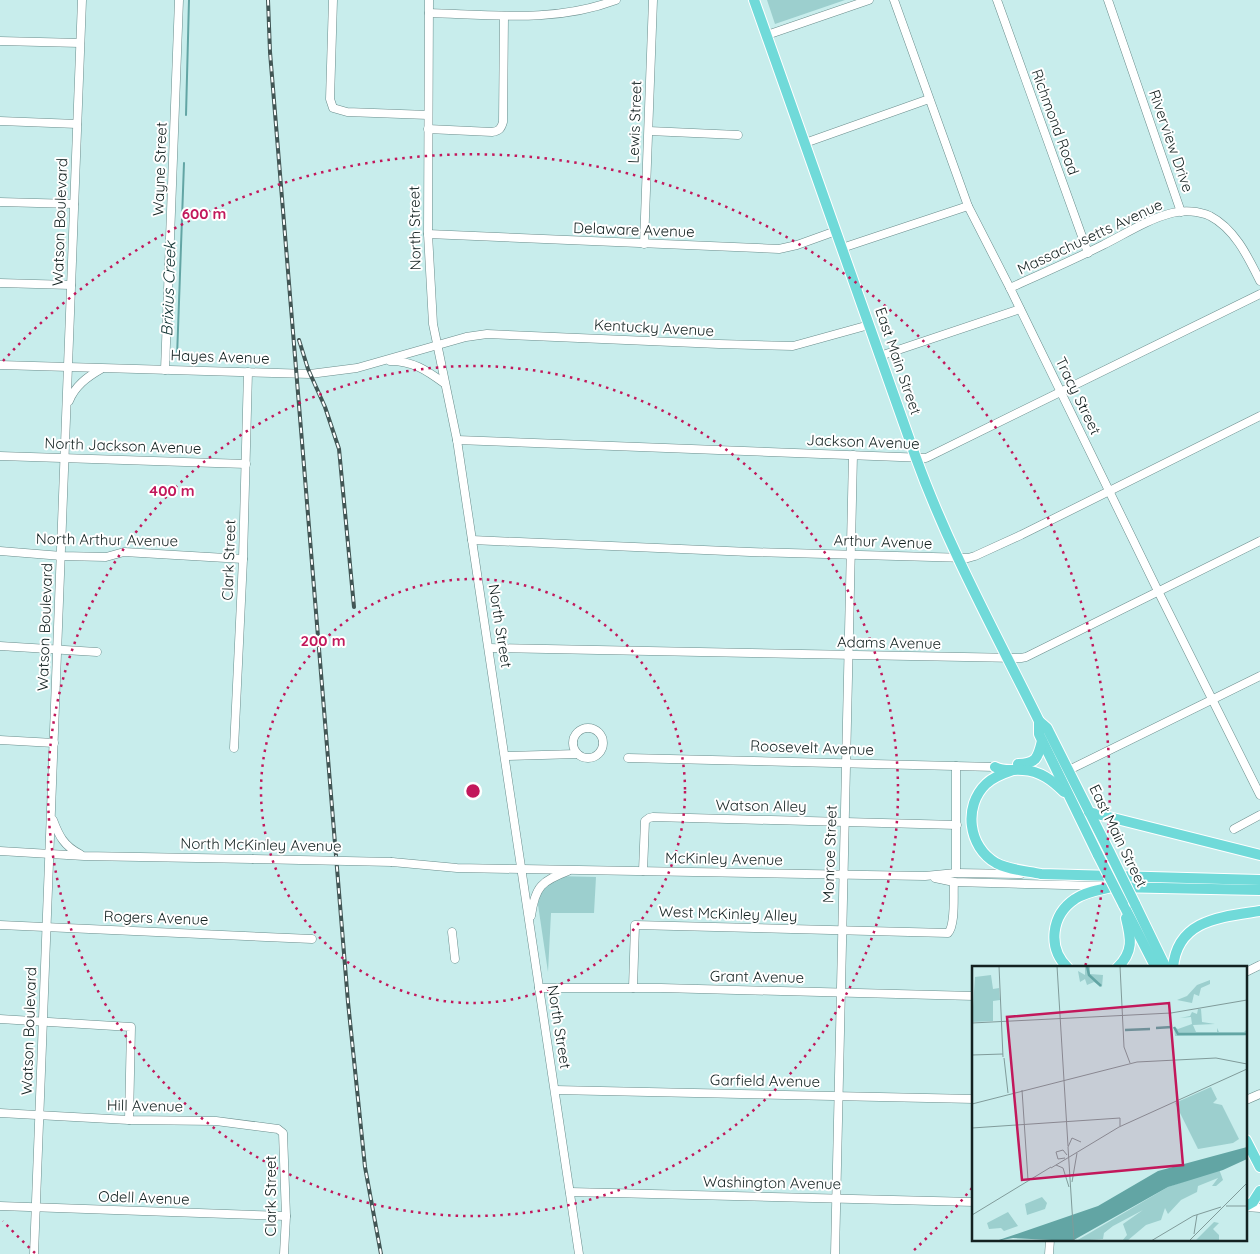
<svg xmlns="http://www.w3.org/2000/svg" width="1260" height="1254" viewBox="0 0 1260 1254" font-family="Quicksand,sans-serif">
	<rect width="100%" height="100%" fill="#c8edec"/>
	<!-- green -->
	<g fill="#9ccfce">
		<path d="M 767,0 L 845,0 L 775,24 Z"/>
		<path d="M 556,876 L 596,877 L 594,913 L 551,913 L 548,972 L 537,898 L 538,890 Z"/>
	</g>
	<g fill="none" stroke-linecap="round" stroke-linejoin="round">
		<!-- stream -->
		<g stroke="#62a5a4" stroke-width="2">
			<path d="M 186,115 L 189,0"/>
			<path d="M 177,357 L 184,163"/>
		</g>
		<defs>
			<g id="minor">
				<path d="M 333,0 L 330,99 L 333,108 L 347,112 L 428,115"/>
				<path d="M 429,0 L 428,234 L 433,324 L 457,440 L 472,540 L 579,1254"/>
				<path d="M 894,0 L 968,206 L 1010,288 L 1158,591 L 1260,795"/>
				<path d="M 997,0 L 1088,253"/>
				<path d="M 1108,0 L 1181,212"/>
				<path d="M 429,13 C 493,15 555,23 616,0"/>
				<path d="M 767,35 L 869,0"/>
				<path d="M 0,41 L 80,43"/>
				<path d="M 0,121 L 77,124"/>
				<path d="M 428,129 L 492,132 C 499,131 501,129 503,122 L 504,16"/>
				<path d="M 649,131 L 738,135"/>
				<path d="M 805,143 L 929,99"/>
				<path d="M 0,202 L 74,204"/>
				<path d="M 428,234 L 779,249 L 797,245 L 836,231"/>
				<path d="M 644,244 L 653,0"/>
				<path d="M 842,248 L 968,206"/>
				<path d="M 0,283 L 71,285"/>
				<path d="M 1010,288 C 1041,274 1073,260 1103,245 C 1125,234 1148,219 1172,213 C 1184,210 1199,211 1210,216 C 1235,229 1248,257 1260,281"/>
				<path d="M 880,356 L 1020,309"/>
				<path d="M 390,361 C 413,361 426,370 444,383"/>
				<path d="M 0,365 L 310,374 L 357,368 L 466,337 L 487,334 L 719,344 L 793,346 L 869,325"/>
				<path d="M 165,370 L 179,0"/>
				<path d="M 69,401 C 75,386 87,377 101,369"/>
				<path d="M 457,440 L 926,458 L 1260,294"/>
				<path d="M 0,456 L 246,464"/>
				<path d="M 472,540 L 750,552 L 968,558 L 975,556 L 1021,535 L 1260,416"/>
				<path d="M 0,551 L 62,556 L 106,557 L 124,552 L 243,559"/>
				<path d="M 0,646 L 97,652"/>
				<path d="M 489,648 L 1021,658 L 1026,657 L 1260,541"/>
				<circle cx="588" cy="743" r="15"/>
				<path d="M 0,740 L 54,743"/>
				<path d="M 234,748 L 243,559 L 248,372"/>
				<path d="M 506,756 L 577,754"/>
				<path d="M 628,758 L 995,767"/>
				<path d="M 1069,770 L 1260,676"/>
				<path d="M 53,820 C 59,836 64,846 80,854"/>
				<path d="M 1234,829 L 1260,815"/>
				<path d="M 0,851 L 84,856 L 252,859"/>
				<path d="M 392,862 L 457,868 L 925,876 L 956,873 L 1021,874"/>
				<path d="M 643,871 L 645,821 L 649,818 L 653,817 L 957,825"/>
				<path d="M 956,873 L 956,766"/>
				<path d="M 935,878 L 954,882 L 1103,886"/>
				<path d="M 531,916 C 535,886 542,881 568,871"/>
				<path d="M 0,925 L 312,939"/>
				<path d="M 452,932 L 455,959"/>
				<path d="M 1246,972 L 1260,965"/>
				<path d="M 539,988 L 661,988 L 974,996"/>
				<path d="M 633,988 L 635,925 L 948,933 C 956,925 953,893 954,882"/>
				<path d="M 0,1019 L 131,1027 L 129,1120"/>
				<path d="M 555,1090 L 974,1099"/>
				<path d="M 1246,1100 L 1260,1094"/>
				<path d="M 0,1113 L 129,1120 L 216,1121 L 278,1129 L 283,1133 L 286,1216 L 284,1254"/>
				<path d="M 570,1192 L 974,1202"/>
				<path d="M 0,1206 L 286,1216"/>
				<path d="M 1246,1207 L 1260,1208"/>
				<path d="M 34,1254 L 82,0"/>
				<path d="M 835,1254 L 853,455"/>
				<path d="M 1049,1254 L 1050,1240"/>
			</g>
			<g id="major">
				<path d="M 754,0 L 916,458 C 949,549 996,634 1039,721 L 1039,734 L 1098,855"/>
				<path d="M 1039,721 L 1047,728 L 1110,853"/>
				<path d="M 1018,764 C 1036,764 1038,758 1042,741"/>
				<path d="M 995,767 C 1004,772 1013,769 1023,770 C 1040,771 1052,780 1064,792"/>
				<path d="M 1013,770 C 1004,773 993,777 986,784 C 963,806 968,847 996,863 C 1009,870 1026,871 1041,874 L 1260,880"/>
				<path d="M 1089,812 L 1260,855"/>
				<path d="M 1123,904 L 1156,968"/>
				<path d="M 1135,904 L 1166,968"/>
				<path d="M 1068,968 C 1047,948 1051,915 1075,899 C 1085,892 1099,890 1112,887 L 1260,890"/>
				<path d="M 1117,968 C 1134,952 1131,938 1126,918"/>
				<path d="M 1173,968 C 1177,919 1222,917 1260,911"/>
				<path d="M 1246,1140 L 1260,1167"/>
				<path d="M 1246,1206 L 1253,1202 L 1260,1191"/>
			</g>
		</defs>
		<!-- minor casing -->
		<use href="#minor" stroke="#6a8d8c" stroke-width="9"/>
		<!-- major casing -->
		<use href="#major" stroke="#fff" stroke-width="12"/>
		<!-- minor -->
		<use href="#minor" stroke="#fff" stroke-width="8"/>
		<!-- major -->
		<use href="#major" stroke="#70dad9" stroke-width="10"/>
		<defs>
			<g id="rail">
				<path d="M 268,0 L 270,52 L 348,1002 L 365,1167 L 381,1254"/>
				<path d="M 299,340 L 308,369 L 325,407 L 339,449 L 354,607"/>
			</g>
		</defs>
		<!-- rail casing -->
		<use href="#rail" stroke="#425655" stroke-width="4"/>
		<!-- rail -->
		<use href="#rail" stroke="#fff" stroke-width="2" stroke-dasharray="5.5" stroke-linecap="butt"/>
		<defs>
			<path id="minor-bridge" d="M 252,859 L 392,862"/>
			<g id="major-bridge">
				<path d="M 1110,853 L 1135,904"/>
				<path d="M 1098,855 L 1123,904"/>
			</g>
		</defs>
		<!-- minor-bridge casing -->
		<use href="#minor-bridge" stroke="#6a8d8c" stroke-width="9" stroke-linecap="butt"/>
		<!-- major-bridge casing -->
		<use href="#major-bridge" stroke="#fff" stroke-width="12" stroke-linecap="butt"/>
		<!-- minor-bridge -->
		<use href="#minor-bridge" stroke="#fff" stroke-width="8"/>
		<!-- major-bridge -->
		<use href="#major-bridge" stroke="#70dad9" stroke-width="10"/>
	</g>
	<!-- distance rings -->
	<g fill="none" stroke="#c2185b" stroke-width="2.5" stroke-dasharray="2.5 5">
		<circle cx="473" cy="791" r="212"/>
		<circle cx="473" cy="791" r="425"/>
		<path d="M972 1188A637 637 0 0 1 911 1253M35 1253A637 637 0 0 1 3 1221M3 361A637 637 0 0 1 1085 967"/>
	</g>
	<g text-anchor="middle" stroke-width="4" stroke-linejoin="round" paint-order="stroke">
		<!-- street labels -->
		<g font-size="15" fill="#132120" stroke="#fff">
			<text transform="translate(635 122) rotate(-88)" y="5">Lewis Street</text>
			<text transform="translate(1055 122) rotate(70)" y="5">Richmond Road</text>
			<text transform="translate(1171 141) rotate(71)" y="5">Riverview Drive</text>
			<text transform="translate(160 169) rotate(-88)" y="5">Wayne Street</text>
			<text transform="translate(60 222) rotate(-88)" y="5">Watson Boulevard</text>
			<text transform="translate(415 228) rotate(-91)" y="5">North Street</text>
			<text transform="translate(634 230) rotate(2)" y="5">Delaware Avenue</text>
			<text transform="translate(1090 237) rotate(-25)" y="5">Massachusetts Avenue</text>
			<text transform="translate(654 328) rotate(3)" y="5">Kentucky Avenue</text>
			<text transform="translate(220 357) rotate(2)" y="5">Hayes Avenue</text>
			<text transform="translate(898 361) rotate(71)" y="5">East Main Street</text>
			<text transform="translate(1078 396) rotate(64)" y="5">Tracy Street</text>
			<text transform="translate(863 442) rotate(2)" y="5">Jackson Avenue</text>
			<text transform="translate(123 446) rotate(2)" y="5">North Jackson Avenue</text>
			<text transform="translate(107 540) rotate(1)" y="5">North Arthur Avenue</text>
			<text transform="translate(883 542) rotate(2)" y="5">Arthur Avenue</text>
			<text transform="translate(229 560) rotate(-88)" y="5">Clark Street</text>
			<text transform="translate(500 626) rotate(81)" y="5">North Street</text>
			<text transform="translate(45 627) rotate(-88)" y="5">Watson Boulevard</text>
			<text transform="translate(889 643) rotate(1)" y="5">Adams Avenue</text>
			<text transform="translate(812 748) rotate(2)" y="5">Roosevelt Avenue</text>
			<text transform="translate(761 806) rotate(1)" y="5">Watson Alley</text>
			<text transform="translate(1118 836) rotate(64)" y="5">East Main Street</text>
			<text transform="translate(261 845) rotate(1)" y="5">North McKinley Avenue</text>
			<text transform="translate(830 854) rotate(-88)" y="5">Monroe Street</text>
			<text transform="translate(724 859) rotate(1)" y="5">McKinley Avenue</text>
			<text transform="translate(728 914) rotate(2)" y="5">West McKinley Alley</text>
			<text transform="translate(156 918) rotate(2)" y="5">Rogers Avenue</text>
			<text transform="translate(757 977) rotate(1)" y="5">Grant Avenue</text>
			<text transform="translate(559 1027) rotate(81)" y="5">North Street</text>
			<text transform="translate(29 1031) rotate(-88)" y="5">Watson Boulevard</text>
			<text transform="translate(765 1081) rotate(1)" y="5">Garfield Avenue</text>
			<text transform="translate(145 1106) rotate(1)" y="5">Hill Avenue</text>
			<text transform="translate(772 1183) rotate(1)" y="5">Washington Avenue</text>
			<text transform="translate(271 1196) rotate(-90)" y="5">Clark Street</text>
			<text transform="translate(144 1198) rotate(2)" y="5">Odell Avenue</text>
		</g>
		<!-- water labels -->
		<g font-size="16" font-style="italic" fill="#0f3231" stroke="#fff">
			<text transform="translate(168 289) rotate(-88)" y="6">Brixius Creek</text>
		</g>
	</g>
	<!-- overview -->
	<g transform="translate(972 966)">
		<rect width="275" height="275" fill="#c8edec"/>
		<path d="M 113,0 L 118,0 L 118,8 L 131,9 L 130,21 L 122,16 L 115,19 L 113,13 L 108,16 L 106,5 L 113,9 ZM 19,9 L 21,23 L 27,22 L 28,34 L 21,35 L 21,55 L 0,56 L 3,11 ZM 238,14 L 238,18 L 229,22 L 227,30 L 222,28 L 220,37 L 205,34 L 215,30 L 225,19 ZM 226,43 L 229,43 L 230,56 L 243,58 L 221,59 L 224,66 L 245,66 L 245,62 L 247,66 L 272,66 L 275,63 L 275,69 L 203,70 L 202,61 L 206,63 L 220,58 L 219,51 L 208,52 L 218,50 L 220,46 L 225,48 ZM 239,121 L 245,133 L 241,137 L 250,139 L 267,173 L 261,177 L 226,183 L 203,137 ZM 247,203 L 251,214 L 244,220 L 240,220 L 246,212 L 226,220 L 225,226 L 209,234 L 196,248 L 193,242 L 189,254 L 174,259 L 155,275 L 150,275 L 155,269 L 151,258 L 171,244 L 141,260 L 132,267 L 131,273 L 104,275 L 196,221 ZM 70,231 L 75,237 L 73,243 L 55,249 L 53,238 ZM 36,246 L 46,260 L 32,265 L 29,262 L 17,263 L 15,257 ZM 242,256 L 247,257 L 241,263 L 247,269 L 247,275 L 223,275 Z" fill="#9ccfce"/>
		<path d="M 275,181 L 275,193 L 251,204 L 196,221 L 100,275 L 41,272 L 24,275 L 126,240 L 186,205 Z" fill="#62a5a4"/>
		<path fill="none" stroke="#62a5a4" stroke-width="2.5" d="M 115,0 L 117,9 L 129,20M 202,61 L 206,68 L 275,68M 184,62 L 200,61M 153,64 L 178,63"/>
		<path fill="none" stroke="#809b9a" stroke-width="1" d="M 27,0 L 31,91M 85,0 L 96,180M 148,0 L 152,81 L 158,97M 0,57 L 199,47 L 275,34M 0,89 L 31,88M 32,92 L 36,127M 50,124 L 56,214M 0,138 L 165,96 L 244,92 L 275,98M 0,162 L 148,152 L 148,160M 93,192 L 86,193 L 84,186 L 91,184 L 95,189M 84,199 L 91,202 L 97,221M 79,202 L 147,161 L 275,103M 100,216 L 105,187M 254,240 L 275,240M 0,249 L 79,201M 222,268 L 225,249M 102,275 L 96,181 L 100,172 L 109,176M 179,275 L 221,250 L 249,241M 217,275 L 275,217"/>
		<path fill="#c2185b" fill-opacity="0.15" stroke="#c2185b" stroke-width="2.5" d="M 197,37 L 211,199 L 50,214 L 35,51 Z"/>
		<rect width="275" height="275" fill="none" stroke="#132120" stroke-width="2.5"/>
	</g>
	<circle cx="473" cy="791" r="8" fill="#c2185b" stroke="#fff" stroke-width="2.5"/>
	<g font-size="15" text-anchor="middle" font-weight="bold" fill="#c2185b" stroke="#fff" stroke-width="4" stroke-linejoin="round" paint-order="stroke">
		<text x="204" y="219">600 m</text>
		<text x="172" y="496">400 m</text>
		<text x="323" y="646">200 m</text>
	</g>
</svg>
